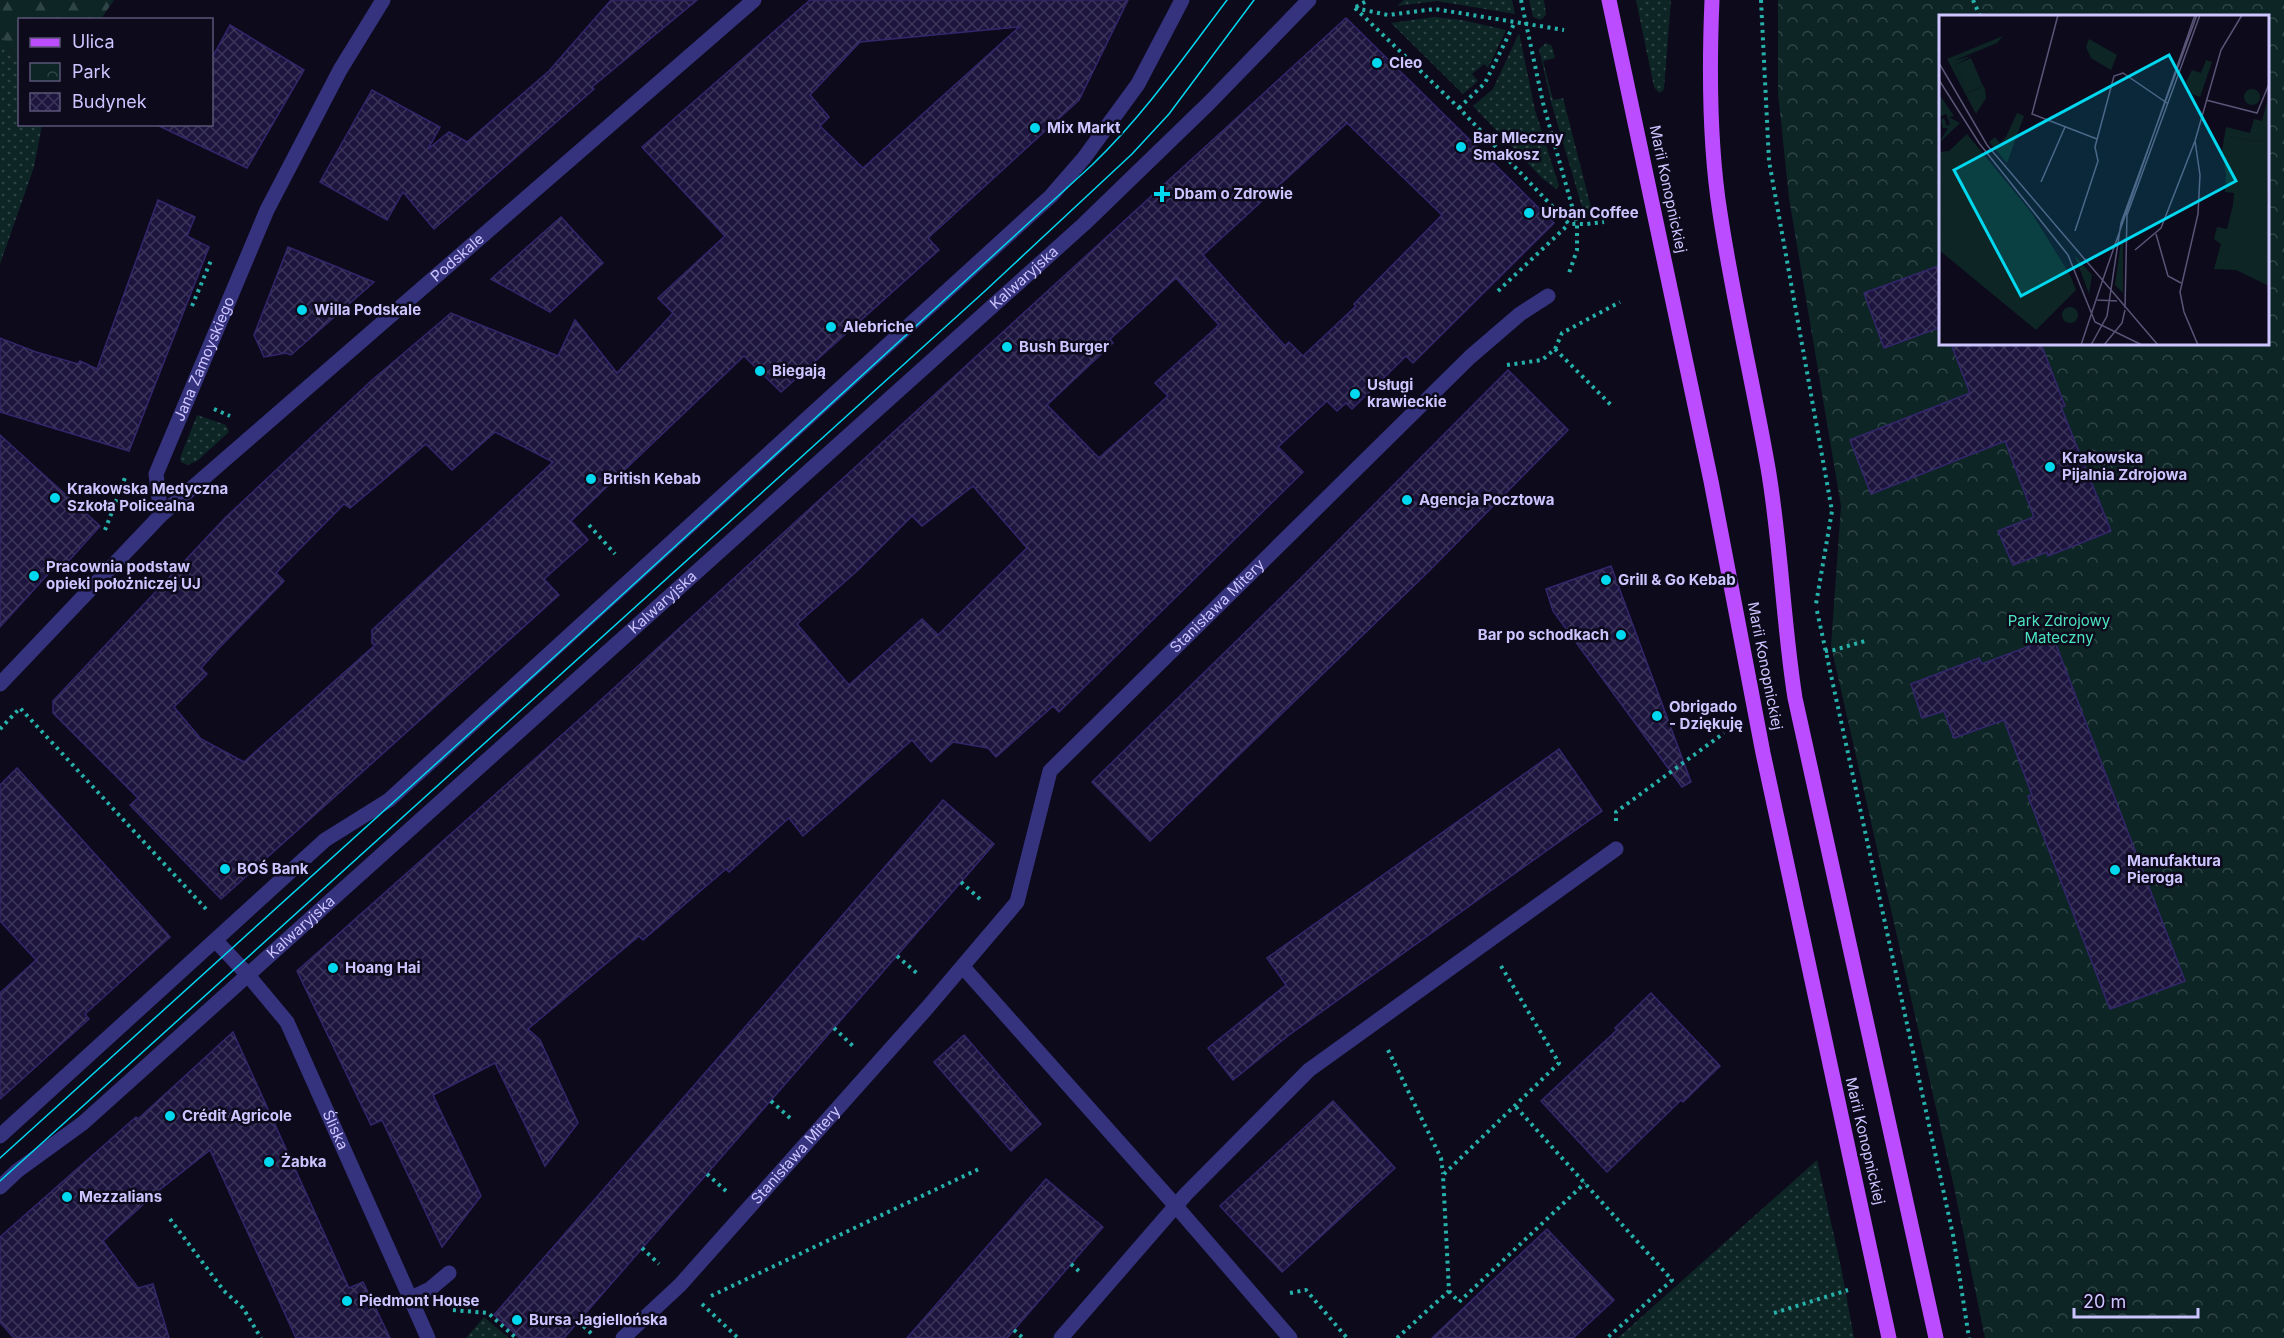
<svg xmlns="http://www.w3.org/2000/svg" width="2284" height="1338" viewBox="0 0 2284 1338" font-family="Inter,sans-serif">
	<defs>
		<pattern id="grass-dots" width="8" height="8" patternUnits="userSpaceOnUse" patternTransform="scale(1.5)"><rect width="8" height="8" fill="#0d2625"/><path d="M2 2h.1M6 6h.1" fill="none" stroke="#2f4446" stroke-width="1.8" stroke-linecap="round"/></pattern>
		<pattern id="forest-firs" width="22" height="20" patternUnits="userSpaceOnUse" patternTransform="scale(1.5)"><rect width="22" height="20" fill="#0d2625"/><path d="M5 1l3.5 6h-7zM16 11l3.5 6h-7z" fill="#2f4446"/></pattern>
		<pattern id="park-crowns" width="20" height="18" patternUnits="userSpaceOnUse" patternTransform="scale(1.5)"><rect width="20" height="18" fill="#0d2625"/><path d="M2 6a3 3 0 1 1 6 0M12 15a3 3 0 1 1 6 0" fill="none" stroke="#2f4446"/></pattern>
		<pattern id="building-cross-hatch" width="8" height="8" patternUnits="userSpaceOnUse" patternTransform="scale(1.5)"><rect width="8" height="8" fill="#1d153e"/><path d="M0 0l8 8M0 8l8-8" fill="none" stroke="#3d365b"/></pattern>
	</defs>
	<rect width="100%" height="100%" fill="#0d0a1c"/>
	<!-- grass -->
	<g fill="url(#grass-dots)">
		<path d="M 1404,0 L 1512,0 L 1515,14 L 1437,1 L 1397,6 Z"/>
		<path d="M 1529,0 L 1544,0 L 1546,15 L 1541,20 L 1533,17 Z"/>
		<path d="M 1636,0 L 1671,0 L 1664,88 L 1663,91 L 1659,93 L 1654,87 Z"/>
		<path d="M 1434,17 L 1462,20 L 1506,30 L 1488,68 L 1484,64 L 1472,74 L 1478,81 L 1463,94 L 1391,23 Z"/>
		<path d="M 0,33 L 19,64 L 20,124 L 42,125 L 34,167 L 0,264 Z"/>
		<path d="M 1519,33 L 1535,110 L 1559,186 L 1556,189 L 1542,178 L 1473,106 L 1493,89 Z"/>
		<path d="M 1546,43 L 1552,46 L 1555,58 L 1543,61 L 1553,100 L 1563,98 L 1593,215 L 1585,217 L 1551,102 L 1539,49 Z"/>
		<path d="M 197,415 L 226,425 L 229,432 L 197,461 L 187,465 L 181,462 L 180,458 Z"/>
		<path d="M 1817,1160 L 1841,1267 L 1854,1338 L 1618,1338 Z"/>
		<path d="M 484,1317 L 509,1338 L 466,1338 Z"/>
	</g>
	<!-- forest -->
	<path fill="url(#forest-firs)" d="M 0,0 L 114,0 L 101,19 L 20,20 L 19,64 L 0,33 Z"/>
	<!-- park -->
	<path fill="url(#park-crowns)" fill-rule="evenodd" d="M 1778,0 L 2284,0 L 2284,1338 L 1985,1338 L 1954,1187 L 1831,646 L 1841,506 L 1789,198 L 1778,93 ZM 1940,16 L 2268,16 L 2268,344 L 1940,344 Z"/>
	<!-- building -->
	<g fill="url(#building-cross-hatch)" stroke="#34266b" stroke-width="1.5" fill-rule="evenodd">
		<path d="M 611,0 L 697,0 L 592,87 L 594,89 L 434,229 L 403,192 L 387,220 L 320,182 L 372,90 L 440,127 L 428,149 L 449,132 L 467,142 L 549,71 Z"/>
		<path d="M 810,0 L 1128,0 L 1079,100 L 928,238 L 939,250 L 781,392 L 744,356 L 571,521 L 588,540 L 544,579 L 559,595 L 221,899 L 130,805 L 138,798 L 53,713 L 53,701 L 225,518 L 371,381 L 451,313 L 558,356 L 575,320 L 617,373 L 673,313 L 658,298 L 725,236 L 642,147 ZM 1019,27 L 863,168 L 820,126 L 829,117 L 810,95 L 860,42 ZM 495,432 L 553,462 L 372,630 L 372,643 L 375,645 L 244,762 L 201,739 L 174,707 L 207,674 L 201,668 L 219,648 L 284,581 L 276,573 L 344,504 L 350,508 L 426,444 L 452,470 Z"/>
		<path d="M 1346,18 L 1554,223 L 1413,363 L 1406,356 L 1352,409 L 1346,403 L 1337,411 L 1327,401 L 1278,447 L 1303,472 L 1059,712 L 1053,706 L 996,757 L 988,748 L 953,742 L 931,762 L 912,740 L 803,836 L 789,818 L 729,872 L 726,869 L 643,940 L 639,936 L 528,1029 L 540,1040 L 578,1123 L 545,1166 L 495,1063 L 433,1095 L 481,1196 L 442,1247 L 382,1120 L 371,1125 L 297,971 L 591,709 ZM 1347,123 L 1442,215 L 1354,304 L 1356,306 L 1303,356 L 1289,342 L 1285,346 L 1203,255 ZM 1176,278 L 1219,325 L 1155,383 L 1168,396 L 1099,458 L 1047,405 L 1113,343 L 1110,339 ZM 973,486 L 1027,548 L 938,635 L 922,619 L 849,685 L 797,624 L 857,571 L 912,516 L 922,526 Z"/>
		<path d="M 230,25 L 304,70 L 247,168 L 155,124 L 212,124 L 212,58 Z"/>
		<path d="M 158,200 L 195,217 L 187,236 L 209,247 L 129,451 L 0,412 L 0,338 L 36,352 L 78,364 L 80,361 L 97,369 Z"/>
		<path d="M 561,217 L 603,263 L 550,312 L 491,279 Z"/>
		<path d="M 288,247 L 374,282 L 291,355 L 286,353 L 264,357 L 254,335 Z"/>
		<path d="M 1941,265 L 1941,327 L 1884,348 L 1864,293 Z"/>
		<path d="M 1951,344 L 2041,344 L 2065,406 L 2061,407 L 2111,531 L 2048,556 L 2047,552 L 2013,565 L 1998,531 L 2034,517 L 2005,441 L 1871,494 L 1850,440 L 1970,393 Z"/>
		<path d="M 1508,370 L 1568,430 L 1428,572 L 1150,841 L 1092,782 L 1304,575 Z"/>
		<path d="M 0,435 L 100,526 L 65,565 L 60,561 L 0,627 Z"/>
		<path d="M 1611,566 L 1691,782 L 1682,787 L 1553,611 L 1546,589 Z"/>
		<path d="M 2053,637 L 2185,981 L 2110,1009 L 2028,796 L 2032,795 L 2004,720 L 1954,738 L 1944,711 L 1922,718 L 1911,684 L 1979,658 L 1982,664 Z"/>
		<path d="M 1559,749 L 1602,811 L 1289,1035 L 1233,1080 L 1208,1048 L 1286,985 L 1267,958 Z"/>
		<path d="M 17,768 L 170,937 L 85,1014 L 89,1019 L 0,1099 L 0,993 L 36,960 L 0,921 L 0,785 Z"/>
		<path d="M 943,800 L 994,844 L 564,1338 L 520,1338 L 494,1315 Z"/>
		<path d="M 1651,993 L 1720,1066 L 1683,1102 L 1681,1100 L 1607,1172 L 1541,1101 L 1617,1030 L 1615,1028 Z"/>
		<path d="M 233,1032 L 349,1288 L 363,1282 L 390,1338 L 296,1338 L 210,1150 L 157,1192 L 103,1241 L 138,1288 L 153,1284 L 169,1338 L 14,1338 L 0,1322 L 0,1237 L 136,1117 L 138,1119 Z"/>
		<path d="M 964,1035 L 1041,1124 L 1011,1151 L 934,1062 Z"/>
		<path d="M 1333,1101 L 1395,1168 L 1282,1272 L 1220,1206 Z"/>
		<path d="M 1046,1179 L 1103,1227 L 1007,1338 L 907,1338 Z"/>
		<path d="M 1547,1229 L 1614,1300 L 1573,1338 L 1432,1338 Z"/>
	</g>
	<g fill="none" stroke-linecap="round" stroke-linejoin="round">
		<!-- path -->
		<g stroke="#26b2aa" stroke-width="4" stroke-dasharray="3 4.5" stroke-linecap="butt">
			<path d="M 1521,0 L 1543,103 L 1577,224 L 1577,250 L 1568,276"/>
			<path d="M 1761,0 L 1769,161 L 1832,511 L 1816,604"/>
			<path d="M 1973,0 L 1980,16"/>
			<path d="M 1356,7 L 1368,0"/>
			<path d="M 1355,8 L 1459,108 L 1569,224 L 1587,224 L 1604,222"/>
			<path d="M 1355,8 L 1388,15 L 1435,9 L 1564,30"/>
			<path d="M 1459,108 L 1485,83 L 1515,22"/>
			<path d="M 1498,291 L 1569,224"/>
			<path d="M 192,306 L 212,258"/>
			<path d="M 1555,349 L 1562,333 L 1620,302"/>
			<path d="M 1507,365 L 1542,360 L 1555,349 L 1611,405"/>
			<path d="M 214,409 L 230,416"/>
			<path d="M 589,525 L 615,554"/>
			<path d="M 105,530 L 126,475"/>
			<path d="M 1817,611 L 1953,1235 L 1969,1338"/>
			<path d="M 1825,651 L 1834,650 L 1865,641"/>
			<path d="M 0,729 L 20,708 L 206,909"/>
			<path d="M 1616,821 L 1616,812 L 1724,733"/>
			<path d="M 961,882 L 982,901"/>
			<path d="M 897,956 L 919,975"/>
			<path d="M 834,1028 L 855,1048"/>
			<path d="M 1388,1050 L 1441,1158 L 1443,1174"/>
			<path d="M 771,1101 L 790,1118"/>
			<path d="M 1516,1107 L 1672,1280 L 1607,1338"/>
			<path d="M 707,1174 L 726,1191"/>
			<path d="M 170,1219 L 224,1291 L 243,1308 L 261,1338"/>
			<path d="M 642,1248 L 659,1264"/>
			<path d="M 1071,1264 L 1080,1272"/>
			<path d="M 1449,1291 L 1459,1302 L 1585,1183"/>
			<path d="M 1290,1293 L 1306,1290 L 1347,1338"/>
			<path d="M 711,1296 L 981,1168"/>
			<path d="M 702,1304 L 738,1338"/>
			<path d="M 453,1310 L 488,1313 L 516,1338"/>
			<path d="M 1774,1313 L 1848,1290"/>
			<path d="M 578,1321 L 593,1335"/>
			<path d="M 1014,1330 L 1023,1338"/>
			<path d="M 1397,1338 L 1449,1291 L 1443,1175 L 1559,1063 L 1501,966"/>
		</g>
		<!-- minor -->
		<g stroke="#35327e" stroke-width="15">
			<path id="s1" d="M 161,515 L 156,474 L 267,210 L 340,70 L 383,0"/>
			<path id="s2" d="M 0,684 L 161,515 L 754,0"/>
			<path id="s3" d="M 216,941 L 247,974 L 287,1022 L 428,1338"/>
			<path d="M 963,967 L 1175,1205 L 1290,1338"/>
			<path d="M 0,1136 L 325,840 L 389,800 L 1051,196 L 1084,158 L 1138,84 L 1182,0"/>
			<path id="s4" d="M 0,1187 L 17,1171 L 83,1123 L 1084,224 L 1209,103 L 1309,0"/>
			<path d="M 411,1298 L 430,1289 L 449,1273"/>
			<path id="s5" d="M 623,1338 L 680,1285 L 927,1008 L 1017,902 L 1050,771 L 1470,357 L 1520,314 L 1548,296"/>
			<path d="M 1061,1338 L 1186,1194 L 1309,1070 L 1616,849"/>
		</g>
		<!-- major -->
		<g stroke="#bc4cff" stroke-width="15">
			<path d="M 1609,0 L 1711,481 L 1763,753 L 1889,1338"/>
			<path d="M 1712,0 C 1709,71 1709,143 1720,213 C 1733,299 1753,383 1768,468 C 1781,544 1783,622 1795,698 L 1936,1338"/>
		</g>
		<!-- tram -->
		<g stroke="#00d8f0" stroke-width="1.5">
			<path d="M 0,1158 L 564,648 L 1092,165 C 1144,115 1184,57 1227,0"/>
			<path d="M 0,1181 L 985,291 L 1132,154 L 1169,114 L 1254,0"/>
		</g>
	</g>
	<!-- markers -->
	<g fill="#00d8f0" stroke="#0d0a1c" stroke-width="2">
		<circle cx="1377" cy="63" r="6"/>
		<circle cx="1035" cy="128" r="6"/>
		<circle cx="1461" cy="147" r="6"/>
		<path d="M1159 185h6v6h6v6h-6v6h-6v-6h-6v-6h6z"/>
		<circle cx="1529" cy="213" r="6"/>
		<circle cx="302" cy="310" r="6"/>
		<circle cx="831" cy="327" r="6"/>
		<circle cx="1007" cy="347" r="6"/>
		<circle cx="760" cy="371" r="6"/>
		<circle cx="1355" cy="394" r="6"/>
		<circle cx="2050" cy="467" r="6"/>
		<circle cx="591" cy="479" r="6"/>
		<circle cx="55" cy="498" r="6"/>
		<circle cx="1407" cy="500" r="6"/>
		<circle cx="34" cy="576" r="6"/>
		<circle cx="1606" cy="580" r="6"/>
		<circle cx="1621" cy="635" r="6"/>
		<circle cx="1657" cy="716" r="6"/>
		<circle cx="225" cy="869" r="6"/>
		<circle cx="2115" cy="870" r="6"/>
		<circle cx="333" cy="968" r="6"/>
		<circle cx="170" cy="1116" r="6"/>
		<circle cx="269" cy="1162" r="6"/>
		<circle cx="67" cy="1197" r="6"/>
		<circle cx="347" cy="1301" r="6"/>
		<circle cx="517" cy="1320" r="6"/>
	</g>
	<g text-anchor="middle" stroke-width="5" stroke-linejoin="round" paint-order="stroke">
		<!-- poi labels -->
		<g font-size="15" font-weight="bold" fill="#ccc5ff" stroke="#0d0a1c" text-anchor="start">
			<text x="1389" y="68">Cleo</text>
			<text x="1047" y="133">Mix Markt</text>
			<text x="1473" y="143">Bar Mleczny<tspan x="1473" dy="17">Smakosz</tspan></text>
			<text x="1174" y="199">Dbam o Zdrowie</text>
			<text x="1541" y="218">Urban Coffee</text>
			<text x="314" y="315">Willa Podskale</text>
			<text x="843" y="332">Alebriche</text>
			<text x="1019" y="352">Bush Burger</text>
			<text x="772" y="376">Biegają</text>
			<text x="1367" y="390">Usługi<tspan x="1367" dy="17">krawieckie</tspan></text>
			<text x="2062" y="463">Krakowska<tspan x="2062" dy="17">Pijalnia Zdrojowa</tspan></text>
			<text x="603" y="484">British Kebab</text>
			<text x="67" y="494">Krakowska Medyczna<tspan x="67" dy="17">Szkoła Policealna</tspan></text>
			<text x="1419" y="505">Agencja Pocztowa</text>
			<text x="46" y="572">Pracownia podstaw<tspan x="46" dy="17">opieki położniczej UJ</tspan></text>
			<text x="1618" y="585">Grill &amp; Go Kebab</text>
			<text x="1609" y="640" text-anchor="end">Bar po schodkach</text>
			<text x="1669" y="712">Obrigado<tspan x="1669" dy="17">- Dziękuję</tspan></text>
			<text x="2127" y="866">Manufaktura<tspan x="2127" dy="17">Pieroga</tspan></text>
			<text x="237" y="874">BOŚ Bank</text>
			<text x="345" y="973">Hoang Hai</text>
			<text x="182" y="1121">Crédit Agricole</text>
			<text x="281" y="1167">Żabka</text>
			<text x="79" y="1202">Mezzalians</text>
			<text x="359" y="1306">Piedmont House</text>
			<text x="529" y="1325">Bursa Jagiellońska</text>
		</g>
		<!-- street labels -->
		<g font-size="15" fill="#ccc5ff" stroke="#0d0a1c">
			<text transform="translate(1668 189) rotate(78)" y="5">Marii Konopnickiej</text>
			<text dy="5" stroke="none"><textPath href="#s2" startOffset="626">Podskale</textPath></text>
			<text dy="5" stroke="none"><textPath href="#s4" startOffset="1370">Kalwaryjska</textPath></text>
			<text dy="5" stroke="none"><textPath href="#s1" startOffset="166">Jana Zamoyskiego</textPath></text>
			<text dy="5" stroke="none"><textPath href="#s4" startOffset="884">Kalwaryjska</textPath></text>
			<text dy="5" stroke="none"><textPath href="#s5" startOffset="958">Stanisława Mitery</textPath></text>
			<text transform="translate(1765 666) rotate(79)" y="5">Marii Konopnickiej</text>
			<text dy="5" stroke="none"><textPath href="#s4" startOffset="398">Kalwaryjska</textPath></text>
			<text dy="5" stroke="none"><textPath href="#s3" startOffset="226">Śliska</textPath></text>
			<text transform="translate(1865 1141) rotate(77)" y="5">Marii Konopnickiej</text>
			<text dy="5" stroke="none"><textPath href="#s5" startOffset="252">Stanisława Mitery</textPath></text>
		</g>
		<!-- park labels -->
		<g font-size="15" fill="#4ce4be" stroke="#0d0a1c">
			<text x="2059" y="626">Park Zdrojowy<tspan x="2059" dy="17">Mateczny</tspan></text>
		</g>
	</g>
	<!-- overview -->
	<g transform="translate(1939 15)">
		<rect width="330" height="330" fill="#0d0a1c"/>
		<path d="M 64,21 L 58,28 L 14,46 L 32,41 L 16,50 L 28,78 L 45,71 L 46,75 L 47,83 L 37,99 L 8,44 ZM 267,45 L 273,47 L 261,82 L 253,79 L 247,67 L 253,55 L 262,58 ZM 0,79 L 15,101 L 10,102 L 21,108 L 0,128 L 9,113 L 4,113 L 2,105 L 5,103 L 8,111 L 11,109 L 7,99 L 0,102 ZM 78,98 L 85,101 L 68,148 L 50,127 L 56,122 L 61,128 L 67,122 ZM 291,121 L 318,127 L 330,124 L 328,191 L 317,189 L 287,159 L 283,136 ZM 182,227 L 184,227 L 184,278 L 176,270 ZM 136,241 L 153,260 L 150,279 ZM123 300a8 8 0 1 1 16 0a8 8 0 1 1-16 0Z" fill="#0d2625"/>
		<path d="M 330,80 L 330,124 L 318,127 L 291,121 L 287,134 L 283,136 L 287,112 L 311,118 L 315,104 L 323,106 ZM 287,159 L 317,189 L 330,189 L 330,271 L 297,255 L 275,254 L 282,229 L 275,224 L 278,212 L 288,214 L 294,190 L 295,178 L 286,177 Z" fill="#0d2625"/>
		<path d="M 150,24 L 178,40 L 172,55 L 152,43 L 147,32 ZM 28,119 L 92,197 L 131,260 L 137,275 L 97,315 L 0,235 L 0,137 L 10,136 Z" fill="#0d2625"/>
		<path d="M 32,43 L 44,71 L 28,78 L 16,50 ZM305 82a8 8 0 1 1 16 0a8 8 0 1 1-16 0Z" fill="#0d2625"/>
		<path fill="none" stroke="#595577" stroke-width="1.5" d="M 119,0 L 93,99 L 158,124M 0,48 L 48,130 L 219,330M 0,65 L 40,128 L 129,240 L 156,307 L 203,330M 267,85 L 318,98 L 330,69M 256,126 L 261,160 L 259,199 L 241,277 L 245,297 L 259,330M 102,167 L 126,112M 136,216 L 159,146 L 156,132 L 175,61 L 184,58 L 228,88M 217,219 L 229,261 L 242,268M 196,235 L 222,213 L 256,126 L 282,35 L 303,0M 163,267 L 256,0M 158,285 L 178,286M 186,293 L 188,200 L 261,0M 142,330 L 163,267M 152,330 L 168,301 L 182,208 L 258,0M 165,330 L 183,308 L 186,295"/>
		<path fill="#00d8f0" fill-opacity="0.15" stroke="#00d8f0" stroke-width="3" d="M 230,40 L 297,166 L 82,281 L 15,155 Z"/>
		<rect width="330" height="330" fill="none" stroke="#ccc5ff" stroke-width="3"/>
	</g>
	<!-- legend -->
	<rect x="18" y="18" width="195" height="108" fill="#0d0a1c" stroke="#595577" stroke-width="1.5"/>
	<rect x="30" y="38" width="30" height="9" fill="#bc4cff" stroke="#595577" stroke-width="1.5"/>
	<text x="72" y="48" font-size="18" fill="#ccc5ff">Ulica</text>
	<rect x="30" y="63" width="30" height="18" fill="url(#park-crowns)" stroke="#595577" stroke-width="1.5"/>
	<text x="72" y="78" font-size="18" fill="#ccc5ff">Park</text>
	<rect x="30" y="93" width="30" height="18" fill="url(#building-cross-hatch)" stroke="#595577" stroke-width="1.5"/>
	<text x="72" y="108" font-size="18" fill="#ccc5ff">Budynek</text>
	<!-- scale -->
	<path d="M2074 1308v9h124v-9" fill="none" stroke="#ccc5ff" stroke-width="3"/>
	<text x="2083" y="1308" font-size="18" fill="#ccc5ff" stroke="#0d0a1c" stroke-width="4.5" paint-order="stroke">20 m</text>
</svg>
